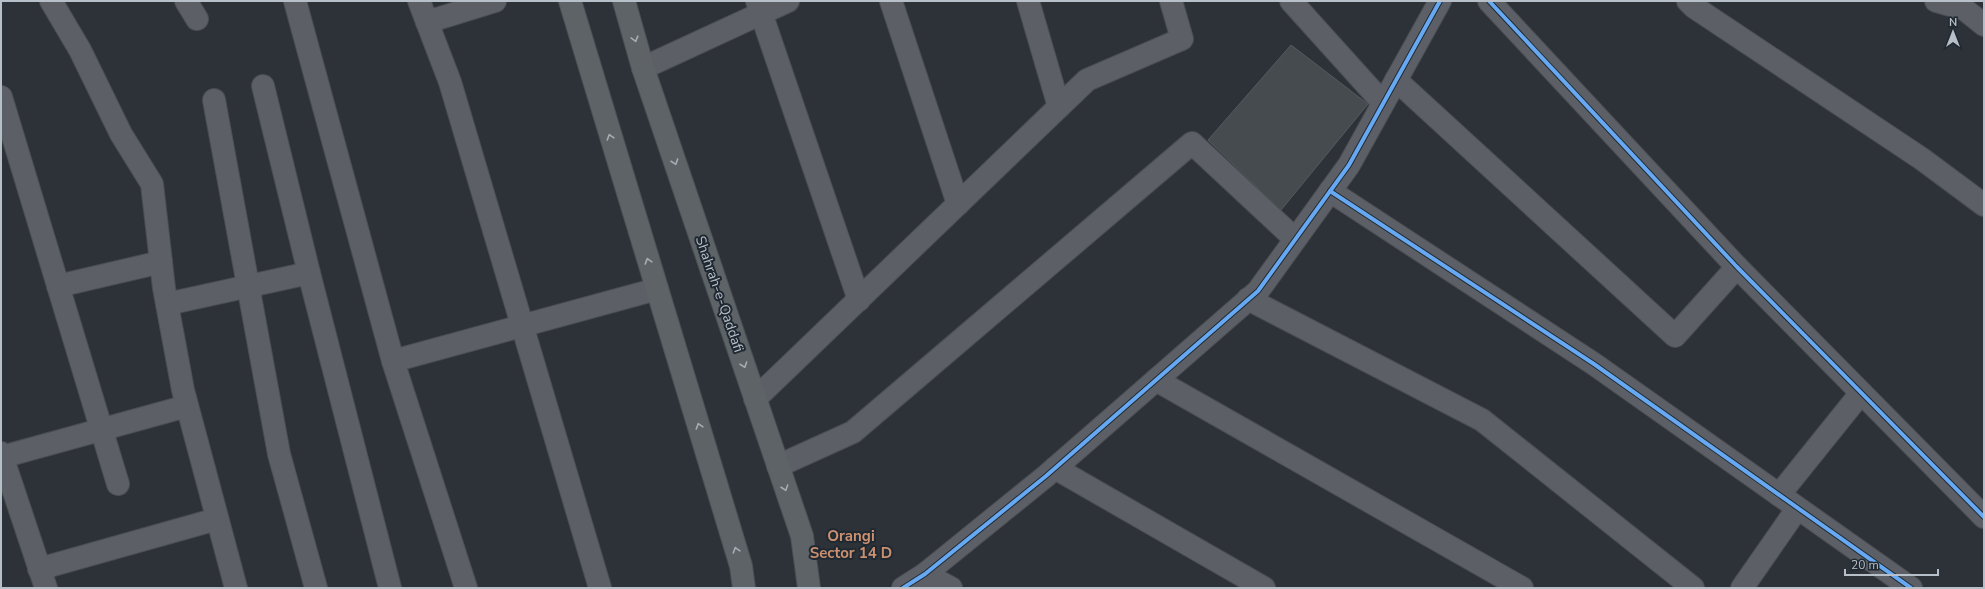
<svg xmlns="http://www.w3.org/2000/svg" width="1985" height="589" viewBox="0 0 1985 589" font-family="'Nunito Sans',sans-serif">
	<rect width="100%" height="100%" fill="#2d3238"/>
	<!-- building -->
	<path fill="#464b50" stroke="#545a5f" d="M 1291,45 L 1368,104 L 1281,210 L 1208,140 Z"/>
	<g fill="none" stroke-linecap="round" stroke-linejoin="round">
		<defs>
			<g id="street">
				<path d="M 51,1 L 80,50 L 121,134 L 152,184 L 164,288 L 183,390 L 236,588"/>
				<path d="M 186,1 L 197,19"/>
				<path d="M 295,1 L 393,361 L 466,588"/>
				<path d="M 419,1 L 450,82 L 600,588"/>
				<path d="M 757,1 L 859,300"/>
				<path d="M 891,1 L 958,204"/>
				<path d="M 1028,1 L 1059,107"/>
				<path d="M 1291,1 L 1383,103"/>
				<path d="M 1489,1 L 1737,267 L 1984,517"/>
				<path d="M 1688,1 L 1694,7 L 1922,159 L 1984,205"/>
				<path d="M 1936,1 L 1964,9 L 1984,25"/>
				<path d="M 427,22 L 495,1"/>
				<path d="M 643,68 L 788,1"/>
				<path d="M 1396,80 L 1675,336 L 1737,267"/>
				<path d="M 263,86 L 309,273 L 390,588"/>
				<path d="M 1,97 L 118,484"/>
				<path d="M 214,100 L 279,454 L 316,588"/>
				<path d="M 1330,191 L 1594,364 L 1911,588"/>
				<path d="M 58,286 L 161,262"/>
				<path d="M 1248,299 L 1482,420 L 1693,588"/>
				<path d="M 167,304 L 309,273"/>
				<path d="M 393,361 L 657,289"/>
				<path d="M 1156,380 L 1522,588"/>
				<path d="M 755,399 L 1087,80 L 1182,39 L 1171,1"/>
				<path d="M 1,453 L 46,588"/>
				<path d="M 2,457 L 187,406"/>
				<path d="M 778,466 L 853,432 L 1192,143 L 1295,239"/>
				<path d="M 1055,468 L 1264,588"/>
				<path d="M 1779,495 L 1861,393"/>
				<path d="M 39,569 L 217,519"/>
				<path d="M 925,574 L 951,588"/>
				<path d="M 903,588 L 925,574 L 1046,476 L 1258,291 L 1349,165 L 1440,1"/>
				<path d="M 1742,588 L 1797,509"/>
			</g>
			<g id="primary">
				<path d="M 570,1 L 741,566 L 744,588"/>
				<path d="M 624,1 L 643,68 L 802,536 L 809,588"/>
			</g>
		</defs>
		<!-- street casing -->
		<use href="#street" stroke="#4a4e53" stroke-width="24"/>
		<!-- primary casing -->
		<use href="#primary" stroke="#4a4f55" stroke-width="24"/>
		<!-- street -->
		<use href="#street" stroke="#5c6066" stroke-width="22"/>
		<!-- primary -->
		<use href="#primary" stroke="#5e6368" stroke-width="22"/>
		<defs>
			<g id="cycleway">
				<path d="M 1489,1 L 1737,267 L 1984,517"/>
				<path d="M 1330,191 L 1594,364 L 1911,588"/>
				<path d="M 903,588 L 925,574 L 1046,476 L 1258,291 L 1349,165 L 1440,1"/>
			</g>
		</defs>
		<!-- cycleway casing -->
		<use href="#cycleway" stroke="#202932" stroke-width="6"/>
		<!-- cycleway -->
		<use href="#cycleway" stroke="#66a8f1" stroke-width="4"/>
	</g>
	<!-- one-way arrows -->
	<defs><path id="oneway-chevron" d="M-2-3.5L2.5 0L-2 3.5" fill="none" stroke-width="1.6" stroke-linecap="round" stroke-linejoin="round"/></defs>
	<g stroke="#a5adb5">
		<use href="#oneway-chevron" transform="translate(635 39) rotate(75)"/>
		<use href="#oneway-chevron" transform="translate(610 137) rotate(-107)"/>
		<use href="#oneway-chevron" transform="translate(675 162) rotate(71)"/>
		<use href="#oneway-chevron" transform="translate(648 261) rotate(-107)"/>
		<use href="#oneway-chevron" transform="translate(744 365) rotate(71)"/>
		<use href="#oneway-chevron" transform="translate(699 426) rotate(-107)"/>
		<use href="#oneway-chevron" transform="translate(785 488) rotate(71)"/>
		<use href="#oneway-chevron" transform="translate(736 550) rotate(-107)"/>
	</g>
	<g text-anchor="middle" stroke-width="4" stroke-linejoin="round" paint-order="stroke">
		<!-- street labels -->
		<g font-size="14" fill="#b7bfc8" stroke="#202932">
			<text transform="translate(720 294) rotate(71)" y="5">Shahrah-e-Qaddafi</text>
		</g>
		<!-- neighbourhood labels -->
		<g font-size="15" font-weight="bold" fill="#cb9070" stroke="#202932">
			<text x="851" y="541">Orangi<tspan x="851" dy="17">Sector 14 D</tspan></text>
		</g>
	</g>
	<!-- border -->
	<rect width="1985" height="589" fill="none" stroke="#b7bfc8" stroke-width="4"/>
	<!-- north arrow -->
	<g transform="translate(1953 32)" stroke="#202932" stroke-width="3" paint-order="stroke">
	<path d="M0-3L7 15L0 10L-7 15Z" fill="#b7bfc8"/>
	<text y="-6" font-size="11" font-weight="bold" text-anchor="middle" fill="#b7bfc8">N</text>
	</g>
	<!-- scale -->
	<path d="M1845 569v6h93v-6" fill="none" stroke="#b7bfc8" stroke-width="2"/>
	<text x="1851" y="569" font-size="12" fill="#b7bfc8" stroke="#202932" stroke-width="3" paint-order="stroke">20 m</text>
</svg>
